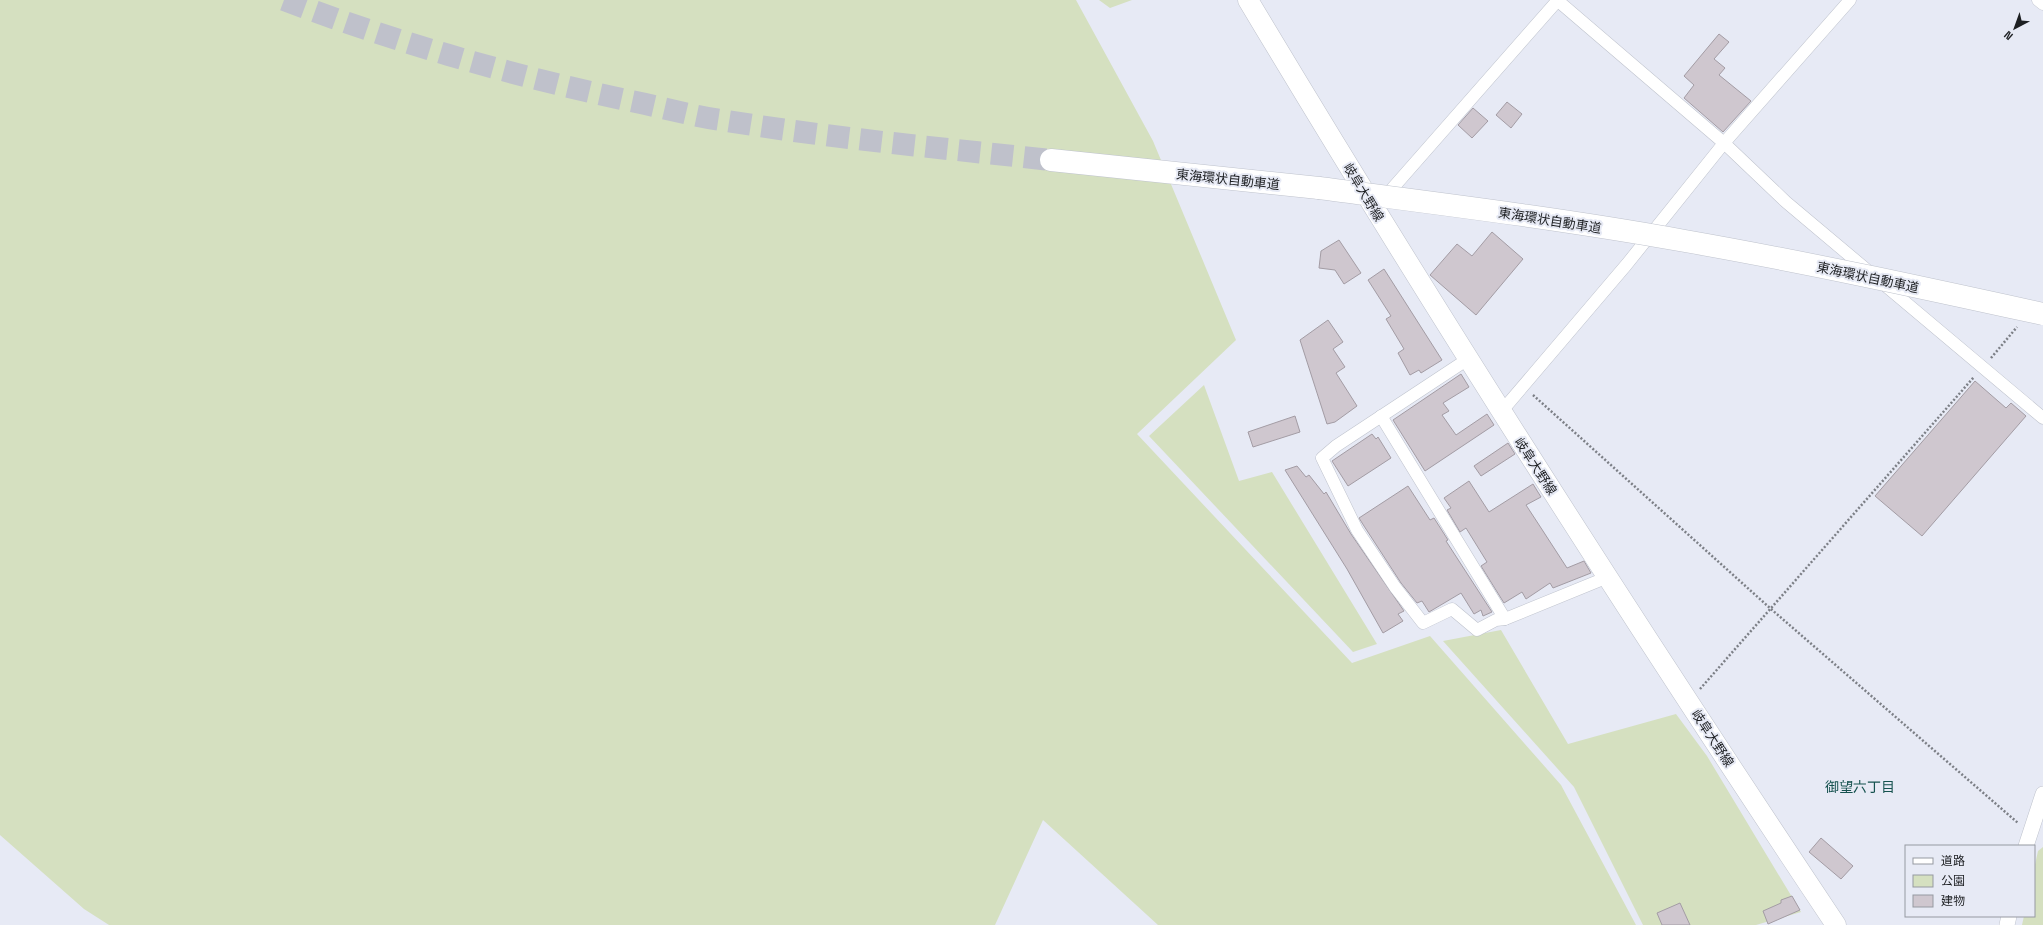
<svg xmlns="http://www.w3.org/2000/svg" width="2043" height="925" viewBox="0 0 2043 925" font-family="'Space Grotesk','Noto Sans JP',sans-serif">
	<rect width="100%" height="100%" fill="#e7eaf5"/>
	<!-- green -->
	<g fill="#d5e0c0">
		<path d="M 0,0 L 1076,0 L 1153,141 L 1236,340 L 1137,434 L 1352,663 L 1430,636 L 1561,785 L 1636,925 L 1158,925 L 1043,820 L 995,925 L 109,925 L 84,909 L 0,835 Z"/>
		<path d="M 1099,0 L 1132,0 L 1110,8 Z"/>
		<path d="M 1204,385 L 1239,481 L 1272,472 L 1377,644 L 1353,652 L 1149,436 Z"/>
		<path d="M 1501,630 L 1568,744 L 1676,714 L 1707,756 L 1801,912 L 1756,925 L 1643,925 L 1574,787 L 1443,641 Z"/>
		<path d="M 2043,847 L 2043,925 L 2022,925 L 2024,916 L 2034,916 L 2034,869 L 2038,851 Z"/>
	</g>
	<!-- building -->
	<g fill="#cfc7cf" stroke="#a39ca4">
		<path d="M 1719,34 L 1729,42 L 1714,59 L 1725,68 L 1719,75 L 1751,101 L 1723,132 L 1684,98 L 1694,85 L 1684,76 Z"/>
		<path d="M 1507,102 L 1522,114 L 1511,128 L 1496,115 Z"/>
		<path d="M 1473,108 L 1488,121 L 1472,138 L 1458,125 Z"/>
		<path d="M 1492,232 L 1523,259 L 1476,315 L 1430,275 L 1457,244 L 1472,256 Z"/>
		<path d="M 1339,240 L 1361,273 L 1344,284 L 1335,270 L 1319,268 L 1321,251 Z"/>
		<path d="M 1384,269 L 1442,360 L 1421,373 L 1419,370 L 1410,375 L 1398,353 L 1404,349 L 1386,319 L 1391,316 L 1368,280 Z"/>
		<path d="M 1328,320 L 1343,342 L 1333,349 L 1345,367 L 1336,373 L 1357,406 L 1335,422 L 1327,424 L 1300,340 Z"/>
		<path d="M 1461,374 L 1469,387 L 1443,403 L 1449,411 L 1442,415 L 1456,435 L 1487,414 L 1494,425 L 1425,471 L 1393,420 Z"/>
		<path d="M 1975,381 L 2006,408 L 2011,403 L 2026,416 L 1922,536 L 1875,496 Z"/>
		<path d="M 1295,416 L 1300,432 L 1253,447 L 1248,432 Z"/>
		<path d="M 1372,434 L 1376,439 L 1378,437 L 1391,458 L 1348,486 L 1332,461 Z"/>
		<path d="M 1508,443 L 1515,454 L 1481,476 L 1474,466 Z"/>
		<path d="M 1297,466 L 1306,477 L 1309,475 L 1324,494 L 1326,492 L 1351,534 L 1404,611 L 1398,614 L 1403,621 L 1383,633 L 1347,569 L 1285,470 Z"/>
		<path d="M 1469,481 L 1489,512 L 1533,484 L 1541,497 L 1526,505 L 1543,531 L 1567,568 L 1584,561 L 1591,573 L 1553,588 L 1550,583 L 1526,599 L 1522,592 L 1504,603 L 1481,566 L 1487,562 L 1466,528 L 1460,532 L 1447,510 L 1451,508 L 1444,498 Z"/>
		<path d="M 1408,486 L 1430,520 L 1434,518 L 1448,540 L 1446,541 L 1492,612 L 1483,616 L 1481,610 L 1474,614 L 1461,593 L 1429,612 L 1422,601 L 1417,603 L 1401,583 L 1364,526 L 1359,518 Z"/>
		<path d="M 1821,838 L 1853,866 L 1841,879 L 1809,852 Z"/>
		<path d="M 1792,896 L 1800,910 L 1768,924 L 1763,911 L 1781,903 L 1781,900 Z"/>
		<path d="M 1680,903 L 1690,925 L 1662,925 L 1657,913 Z"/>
	</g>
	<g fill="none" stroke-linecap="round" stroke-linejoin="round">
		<!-- motorway-tunnel -->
		<path stroke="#bfc1cb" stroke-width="22" stroke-dasharray="22 11" stroke-linecap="butt" d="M 284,0 C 398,43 517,77 636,102 C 665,108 693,116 721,120 C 830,138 941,148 1051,160"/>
		<defs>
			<g id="minor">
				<path d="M 1557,0 L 1724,143 L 1786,202 L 2043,418"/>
				<path d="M 2038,0 L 2043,4"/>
				<path d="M 1384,198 L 1558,0"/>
				<path d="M 1468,359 L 1336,446 L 1322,458 L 1357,530 L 1395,587 L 1423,623 L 1452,609 L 1477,630 L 1496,620 L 1505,619 L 1608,577"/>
				<path d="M 1501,412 L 1627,264 L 1724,143 L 1850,0"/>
				<path d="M 1381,416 L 1505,619"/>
			</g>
			<g id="tertiary">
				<path d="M 2026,846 L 2043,794"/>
				<path d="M 2007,925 L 2009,916"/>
			</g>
			<path id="primary" d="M 1248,0 C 1436,314 1633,621 1836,925"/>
			<path id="motorway" d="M 1051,160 L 1319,188"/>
		</defs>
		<!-- minor casing -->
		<use href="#minor" stroke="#bfc3cd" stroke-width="13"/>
		<!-- tertiary casing -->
		<use href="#tertiary" stroke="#bfc3cd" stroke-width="16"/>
		<!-- primary casing -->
		<use href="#primary" stroke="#bfc3cd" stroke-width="21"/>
		<!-- motorway casing -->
		<use href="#motorway" stroke="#bfc3cd" stroke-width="23"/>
		<!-- path -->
		<g stroke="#7c7f86" stroke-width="2.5" stroke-dasharray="2 2" stroke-linecap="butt">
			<path d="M 1991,358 L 2017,327"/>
			<path d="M 1533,395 L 1771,609 L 2018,823"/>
			<path d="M 1700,689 L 1974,377"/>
		</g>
		<!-- minor -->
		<use href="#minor" stroke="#fff" stroke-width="12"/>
		<!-- tertiary -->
		<use href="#tertiary" stroke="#fff" stroke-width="15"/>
		<!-- primary -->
		<use href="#primary" stroke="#fff" stroke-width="20"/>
		<!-- motorway -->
		<use href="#motorway" stroke="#fff" stroke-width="22"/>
		<defs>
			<path id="motorway-bridge" d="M 1319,188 C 1441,204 1563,219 1685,241 C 1805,262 1924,288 2043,314"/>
		</defs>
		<!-- motorway-bridge casing -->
		<use href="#motorway-bridge" stroke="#bfc3cd" stroke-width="23" stroke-linecap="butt"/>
		<!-- motorway-bridge -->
		<use href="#motorway-bridge" stroke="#fff" stroke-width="22"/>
	</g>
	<g text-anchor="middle" stroke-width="4" stroke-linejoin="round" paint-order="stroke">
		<!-- street labels -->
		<g font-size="13" fill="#1d1f22" stroke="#e7eaf5">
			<text transform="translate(1228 179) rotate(6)" y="5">東海環状自動車道</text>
			<text transform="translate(1364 192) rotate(59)" y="5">岐阜大野線</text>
			<text transform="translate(1550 220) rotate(9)" y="5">東海環状自動車道</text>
			<text transform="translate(1868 277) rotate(12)" y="5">東海環状自動車道</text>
			<text transform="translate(1536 466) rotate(57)" y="5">岐阜大野線</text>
			<text transform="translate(1713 738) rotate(57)" y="5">岐阜大野線</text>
		</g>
		<!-- neighbourhood labels -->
		<g font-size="14" fill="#16524f" stroke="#e7eaf5">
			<text x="1860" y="792">御望六丁目</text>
		</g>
	</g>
	<!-- legend -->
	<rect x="1905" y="845" width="130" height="72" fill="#e7eaf5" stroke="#9699a1"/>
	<rect x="1913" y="858" width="20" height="6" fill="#ffffff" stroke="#9699a1"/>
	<text x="1941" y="865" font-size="12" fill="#1d1f22">道路</text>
	<rect x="1913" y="875" width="20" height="12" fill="#d5e0c0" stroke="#9699a1"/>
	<text x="1941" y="885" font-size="12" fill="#1d1f22">公園</text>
	<rect x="1913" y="895" width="20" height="12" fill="#cfc7cf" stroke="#9699a1"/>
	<text x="1941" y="905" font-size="12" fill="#1d1f22">建物</text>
	<!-- north arrow -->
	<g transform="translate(2015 28) rotate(221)" stroke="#e7eaf5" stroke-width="3" paint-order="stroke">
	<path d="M0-3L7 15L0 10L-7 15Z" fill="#1d1f22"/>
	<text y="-6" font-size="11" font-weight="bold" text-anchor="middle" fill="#1d1f22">N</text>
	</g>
</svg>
